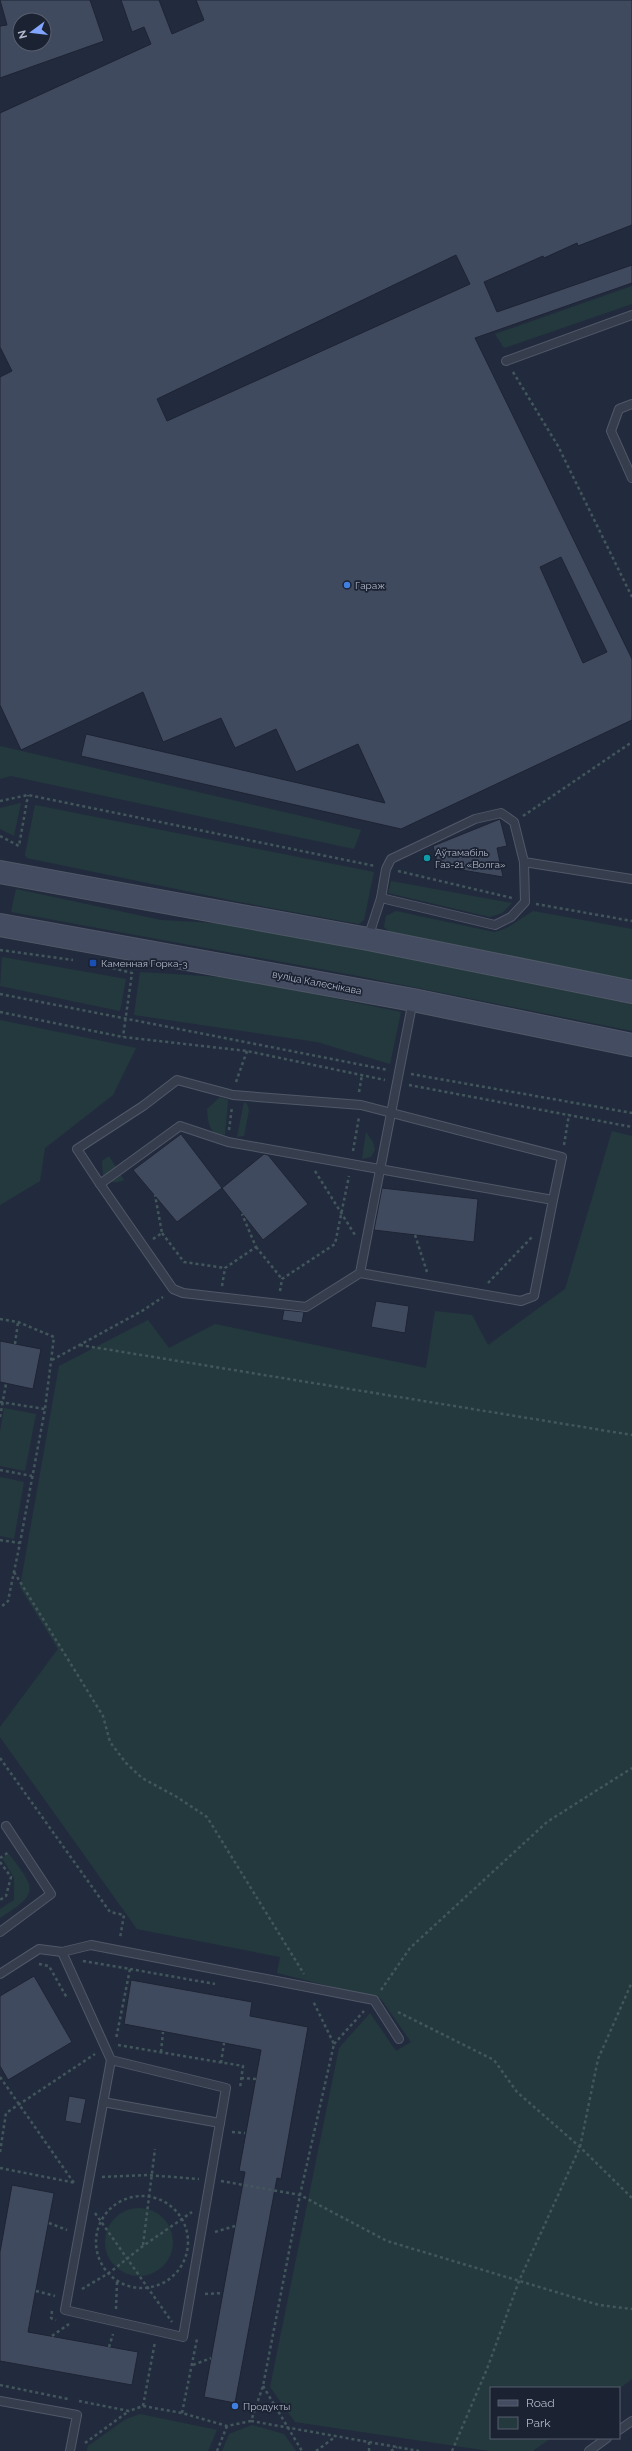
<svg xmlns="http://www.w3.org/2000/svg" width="632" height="2451" viewBox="0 0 632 2451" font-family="Raleway,sans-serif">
	<rect width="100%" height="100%" fill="#222b3d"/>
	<!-- green -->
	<g fill="#24393e">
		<path d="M 632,286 L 632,304 L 504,348 L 495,334 Z"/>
		<path d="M 0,746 L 361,830 L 354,849 L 11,776 L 0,779 Z"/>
		<path d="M 21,803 L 14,836 L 0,829 L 0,808 Z"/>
		<path d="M 35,805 L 374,872 L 364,920 L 359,924 L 342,921 L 234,901 L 27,858 L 25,855 Z"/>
		<path d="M 391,881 L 512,903 L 502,913 L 490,917 L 388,893 Z"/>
		<path d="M 16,889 L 161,920 L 233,924 L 632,1004 L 632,1031 L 358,976 L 11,912 Z"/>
		<path d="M 396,911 L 494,932 C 510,929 519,919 533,911 L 632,929 L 632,984 L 392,934 L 384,927 L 386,916 Z"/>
		<path d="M 2,957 L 126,979 L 120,1011 L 0,986 Z"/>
		<path d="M 140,972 L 236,978 L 401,1012 L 390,1064 L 317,1042 L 134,1015 Z"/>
		<path d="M 0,1020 L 136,1048 L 113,1095 L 45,1148 L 40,1181 L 0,1205 Z"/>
		<path d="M 220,1097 L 228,1100 L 225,1135 L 215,1134 C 208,1127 208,1119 207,1109 Z"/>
		<path d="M 244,1102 L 247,1104 L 249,1110 L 244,1136 L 237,1137 Z"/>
		<path d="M 612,1131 L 632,1136 L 632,2379 L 619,2389 L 491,2388 L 491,2438 L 551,2438 L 533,2451 L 489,2451 L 295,2422 L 270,2387 L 339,2048 L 370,2013 L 396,2051 L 411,2042 L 381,1999 L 277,1973 L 280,1957 L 137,1929 L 0,1737 L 0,1727 L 58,1649 L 20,1587 L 59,1366 L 148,1320 L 169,1348 L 215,1324 L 426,1368 L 435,1311 L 472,1315 L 488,1345 L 565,1289 Z"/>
		<path d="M 366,1132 L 373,1142 L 375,1150 L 371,1157 L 362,1159 Z"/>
		<path d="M 109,1156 L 124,1180 C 115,1184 111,1183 103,1176 L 102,1161 Z"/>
		<path d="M 4,1408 L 36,1414 L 25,1471 L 0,1466 L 0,1432 Z"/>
		<path d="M 0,1477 L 24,1482 L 14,1539 L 0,1536 Z"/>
		<path d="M 9,1854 C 36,1889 40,1893 0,1918 L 0,1909 L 14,1900 L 14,1878 L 2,1858 Z"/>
		<circle cx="139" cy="2242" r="34"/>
		<path d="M 140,2414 L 217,2430 L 208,2451 L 87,2451 L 88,2446 L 126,2419 Z"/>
		<path d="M 252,2425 L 284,2434 L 296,2451 L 222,2451 L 229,2434 Z"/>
	</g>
	<!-- building -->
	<g fill="#404a5f" stroke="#1d2434" fill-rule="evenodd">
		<path d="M 0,0 L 90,0 L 104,41 L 0,78 L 0,26 L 7,25 ZM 20,20 L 44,20 L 44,44 L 20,44 Z"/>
		<path d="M 121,0 L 159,0 L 172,34 L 204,20 L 196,0 L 632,0 L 632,225 L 578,246 L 577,243 L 544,258 L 543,256 L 484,282 L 497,312 L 632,265 L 632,283 L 475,338 L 632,659 L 632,720 L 401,829 L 81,756 L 86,734 L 385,803 L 358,744 L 296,772 L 276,729 L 235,748 L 221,718 L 163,742 L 143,692 L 21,750 L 0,705 L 0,377 L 12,371 L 0,347 L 0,113 L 151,44 L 144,27 L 132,32 ZM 456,255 L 470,284 L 167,421 L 157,399 ZM 561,557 L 607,652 L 583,663 L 540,567 Z"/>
		<path d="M 500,819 L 507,846 L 497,848 L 503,877 L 438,866 L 433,846 Z"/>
		<path d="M 181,1134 L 222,1188 L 177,1222 L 133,1170 Z"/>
		<path d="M 264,1154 L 268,1155 L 308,1204 L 263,1240 L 222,1188 Z"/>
		<path d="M 382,1188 L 478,1199 L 474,1242 L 374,1230 Z"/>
		<path d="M 376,1301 L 409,1306 L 405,1333 L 371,1327 Z"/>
		<path d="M 284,1310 L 304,1312 L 302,1323 L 282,1320 Z"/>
		<path d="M 0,1341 L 41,1349 L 33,1389 L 0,1382 Z"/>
		<path d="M 34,1976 L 72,2042 L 8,2080 L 0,2066 L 0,1996 Z"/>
		<path d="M 131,1980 L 252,2002 L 250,2016 L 308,2027 L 281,2179 L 277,2178 L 235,2403 L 204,2397 L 245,2172 L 239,2171 L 261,2050 L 124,2024 Z"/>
		<path d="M 69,2096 L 86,2099 L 81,2124 L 65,2121 Z"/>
		<path d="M 12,2185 L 54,2193 L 28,2332 L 138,2352 L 132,2385 L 0,2361 L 0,2252 Z"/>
	</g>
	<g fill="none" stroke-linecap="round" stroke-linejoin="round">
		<defs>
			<g id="lane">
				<path d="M 506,361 L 632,315"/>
				<path d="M 632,404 L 619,409 L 611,431 L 632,478"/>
				<path d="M 381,898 L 386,869 L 391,859 L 475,819 L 501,813 L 514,822 L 524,862"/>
				<path d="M 368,938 L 381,898 L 495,925 L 511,917 L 525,902 L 524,862 L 632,879"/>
				<path d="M 100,1184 L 173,1289 L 183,1293 L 306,1307 L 360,1273 L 413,1000"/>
				<path d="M 360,1273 L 521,1301 L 534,1296 L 553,1200 L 228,1142 L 180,1126 L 100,1184 L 77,1149 L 143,1106 L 177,1080 L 233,1095 L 361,1105 L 562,1157 L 553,1200"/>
				<path d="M 0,1932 L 51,1894 L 6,1826"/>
				<path d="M 62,1952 L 111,2060 L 65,2310 L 183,2337 L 226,2088 L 111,2060"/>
				<path d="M 0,1974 L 39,1949 L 62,1952 L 91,1945 L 374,2000 L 399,2039"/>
				<path d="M 103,2102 L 220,2123"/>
				<path d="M 0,2401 L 77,2415 L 70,2451"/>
				<path d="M 619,2430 L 632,2421"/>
				<path d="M 589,2451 L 607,2438"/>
			</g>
			<g id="secondary">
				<path d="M 0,872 L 368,939 L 632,992"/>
				<path d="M 0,925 L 413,1000 L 632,1045"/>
			</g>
		</defs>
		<!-- lane casing -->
		<use href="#lane" stroke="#515868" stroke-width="10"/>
		<!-- secondary casing -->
		<use href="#secondary" stroke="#515868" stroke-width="24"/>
		<!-- path -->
		<g stroke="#42565b" stroke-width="2.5" stroke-dasharray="3 3" stroke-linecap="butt">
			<path d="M 513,372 L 558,446 L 632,597"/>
			<path d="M 0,801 L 28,795 L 375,866"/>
			<path d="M 523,816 L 632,742"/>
			<path d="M 0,836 L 19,846 L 28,795"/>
			<path d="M 398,871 L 512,898"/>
			<path d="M 536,904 L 632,921"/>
			<path d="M 0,950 L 73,960"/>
			<path d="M 101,965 L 132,973 L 123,1037"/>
			<path d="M 0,994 L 388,1070"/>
			<path d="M 0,1012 L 123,1037 L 247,1051 L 385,1080"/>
			<path d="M 411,1074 L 632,1113"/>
			<path d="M 236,1082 L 247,1051"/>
			<path d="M 409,1085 L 632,1127"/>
			<path d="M 359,1092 L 362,1075"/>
			<path d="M 229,1130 L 232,1107"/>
			<path d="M 564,1145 L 569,1114"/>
			<path d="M 353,1151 L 359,1117"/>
			<path d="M 315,1171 L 355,1235"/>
			<path d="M 162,1233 L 184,1262 L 225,1268"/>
			<path d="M 415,1235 L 427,1272"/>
			<path d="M 153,1239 L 162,1233 L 155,1195"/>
			<path d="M 256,1247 L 282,1279"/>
			<path d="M 488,1283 L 532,1237"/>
			<path d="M 222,1286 L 225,1268 L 256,1247 L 242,1214"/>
			<path d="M 280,1291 L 282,1279 L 335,1244 L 349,1176"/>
			<path d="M 0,1319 L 18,1322 L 54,1337 L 45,1409 L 20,1543 L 8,1601 L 0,1608"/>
			<path d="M 15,1344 L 18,1322"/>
			<path d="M 80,1345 L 632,1435"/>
			<path d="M 52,1360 L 142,1311 L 163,1297"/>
			<path d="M 0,1402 L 45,1409"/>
			<path d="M 0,1417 L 6,1384"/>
			<path d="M 0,1470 L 32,1476"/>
			<path d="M 0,1540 L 20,1543"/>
			<path d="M 14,1572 L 103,1716 L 110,1742 L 126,1763 L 142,1778 L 177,1797 L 207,1817 L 304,1974"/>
			<path d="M 0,1758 L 110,1912 L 124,1915 L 120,1938"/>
			<path d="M 0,1858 L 9,1852"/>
			<path d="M 0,1862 L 11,1877 L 6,1896 L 0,1900"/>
			<path d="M 83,1961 L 130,1969 L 116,2039"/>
			<path d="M 39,1964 L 49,1966 L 67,1998"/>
			<path d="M 130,1969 L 215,1984"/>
			<path d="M 381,1990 L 410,1948 L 547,1822 L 632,1768"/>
			<path d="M 398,2012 L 494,2060 L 517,2092 L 580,2147 L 632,2198"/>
			<path d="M 334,2044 L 364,2011"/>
			<path d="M 118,2045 L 243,2066 L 240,2088"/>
			<path d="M 161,2052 L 163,2032"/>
			<path d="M 221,2063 L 224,2043"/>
			<path d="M 0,2077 L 74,2183"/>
			<path d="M 241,2078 L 257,2079"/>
			<path d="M 232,2132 L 245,2133"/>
			<path d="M 0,2152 L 6,2113 L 95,2054"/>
			<path d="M 0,2168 L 76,2183"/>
			<path d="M 102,2177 L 147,2175 L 199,2179"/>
			<path d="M 221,2181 L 300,2195 L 387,2241 L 599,2305 L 632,2309"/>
			<circle cx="142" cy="2242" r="46"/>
			<path d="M 95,2213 L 172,2322"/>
			<path d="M 49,2223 L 67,2230"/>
			<path d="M 215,2232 L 235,2226"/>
			<path d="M 143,2245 L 155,2149"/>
			<path d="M 82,2289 L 109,2273 L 143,2246 L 192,2212"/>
			<path d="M 36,2291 L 55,2296"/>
			<path d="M 205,2294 L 223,2293"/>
			<path d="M 116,2309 L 117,2282"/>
			<path d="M 52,2311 L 51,2318 L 56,2320"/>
			<path d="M 52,2336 L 69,2324"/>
			<path d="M 109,2347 L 113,2334"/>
			<path d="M 193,2365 L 211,2358"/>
			<path d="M 0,2385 L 68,2399"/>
			<path d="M 263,2386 L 302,2451"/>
			<path d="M 79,2401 L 129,2411 L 143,2406 L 182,2413 L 227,2426 L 251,2421 L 263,2386 L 300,2195 L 334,2044 L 313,2001"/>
			<path d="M 143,2406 L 155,2342"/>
			<path d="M 182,2413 L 197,2339"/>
			<path d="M 251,2421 L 419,2451"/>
			<path d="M 85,2443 L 129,2411"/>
			<path d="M 217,2451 L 227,2426"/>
			<path d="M 316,2451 L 335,2437"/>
			<path d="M 369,2451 L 369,2442"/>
			<path d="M 391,2451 L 397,2447"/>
			<path d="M 452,2451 L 487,2369 L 519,2281 L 580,2147 L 598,2059 L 632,1982"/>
		</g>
		<!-- lane -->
		<use href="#lane" stroke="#363d4d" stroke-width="8"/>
		<!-- secondary -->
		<use href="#secondary" stroke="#434c60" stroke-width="22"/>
	</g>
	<!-- markers -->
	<g fill="#3f7fe0" stroke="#1b2232" stroke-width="1.5">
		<circle cx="347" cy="585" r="4"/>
		<circle cx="235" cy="2406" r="4"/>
	</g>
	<circle fill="#0f9aa8" stroke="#1b2232" stroke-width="1.5" cx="427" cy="858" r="4"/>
	<rect fill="#1a4fb4" stroke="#1b2232" stroke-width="1.5" x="89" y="959" width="8" height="8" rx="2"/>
	<g text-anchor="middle" stroke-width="3.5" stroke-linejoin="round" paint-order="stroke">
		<!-- poi labels -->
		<g font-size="10" fill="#b1b8c9" stroke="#1b2232" text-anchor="start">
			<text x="355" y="589">Гараж</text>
			<text x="435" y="856">Аўтамабіль<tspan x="435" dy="12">Газ-21 «Волга»</tspan></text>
			<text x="101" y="967">Каменная Горка-3</text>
			<text x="243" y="2410">Продукты</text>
		</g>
		<!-- street labels -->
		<g font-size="10" fill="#b1b8c9" stroke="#1b2232">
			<text transform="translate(317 982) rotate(11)" y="4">вуліца Калеснікава</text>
		</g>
	</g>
	<!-- legend -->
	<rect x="490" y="2387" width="130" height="52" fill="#1b2232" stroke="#575e6e"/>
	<rect x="498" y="2400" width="20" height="6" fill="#434c60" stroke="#575e6e"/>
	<text x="526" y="2407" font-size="12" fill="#b1b8c9">Road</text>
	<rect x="498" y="2417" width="20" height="12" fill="#24393e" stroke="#575e6e"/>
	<text x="526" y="2427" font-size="12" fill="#b1b8c9">Park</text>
	<!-- north arrow -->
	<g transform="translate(32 32) rotate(255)"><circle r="19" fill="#1b2232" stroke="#575e6e"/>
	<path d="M0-3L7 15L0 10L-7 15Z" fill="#82a6fd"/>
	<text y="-6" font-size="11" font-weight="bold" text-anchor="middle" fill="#b1b8c9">N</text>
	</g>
</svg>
